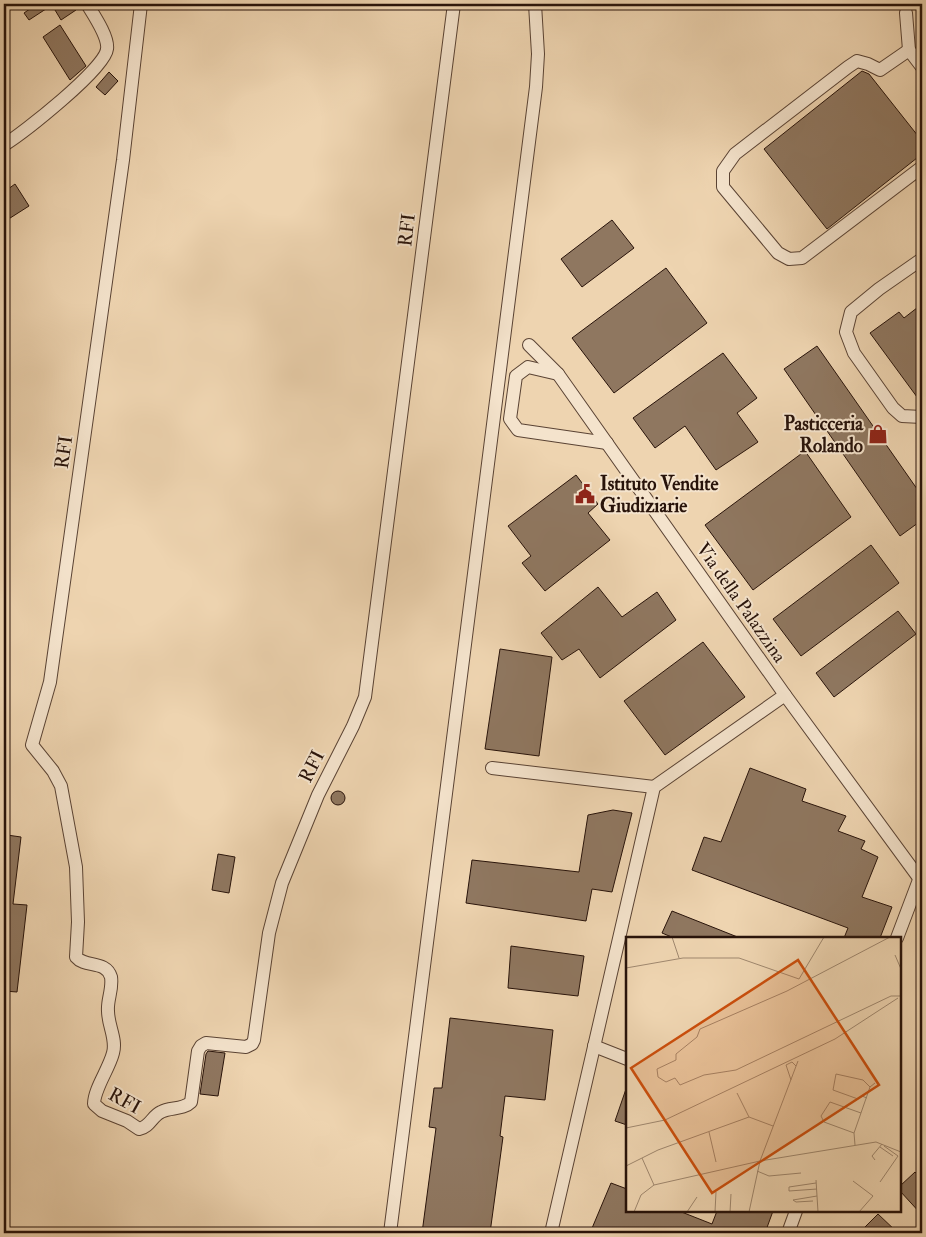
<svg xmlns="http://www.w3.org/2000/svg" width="926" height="1237" viewBox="0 0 926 1237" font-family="'IM FELL Double Pica',serif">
	<rect width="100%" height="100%" fill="#eed4b0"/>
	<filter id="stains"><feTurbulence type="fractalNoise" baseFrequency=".004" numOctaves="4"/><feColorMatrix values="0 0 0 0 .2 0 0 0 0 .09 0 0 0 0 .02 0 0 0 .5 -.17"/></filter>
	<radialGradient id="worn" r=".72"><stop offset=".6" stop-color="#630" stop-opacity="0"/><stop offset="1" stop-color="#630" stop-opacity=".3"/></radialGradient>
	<!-- building -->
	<g fill="#8f7760" stroke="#28130a">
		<path d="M 37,4 L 72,4 L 76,10 L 61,20 L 52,5 L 29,20 L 24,13 Z"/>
		<path d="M 60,25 L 86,66 L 70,80 L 43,37 Z"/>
		<path d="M 862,71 L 869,74 L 922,141 L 922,154 L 827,229 L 764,149 Z"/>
		<path d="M 109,72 L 118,81 L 105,95 L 96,87 Z"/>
		<path d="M 15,184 L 29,206 L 7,220 L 4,214 L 4,192 Z"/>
		<path d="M 612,220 L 634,248 L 582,287 L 561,259 Z"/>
		<path d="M 666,268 L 707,323 L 614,393 L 572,338 Z"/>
		<path d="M 922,304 L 922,393 L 917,397 L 870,333 L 899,312 L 904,318 Z"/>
		<path d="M 817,346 L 922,496 L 922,520 L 900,536 L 784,369 Z"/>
		<path d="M 723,353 L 757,398 L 737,413 L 758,442 L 716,470 L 685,426 L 655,448 L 633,418 Z"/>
		<path d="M 805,451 L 851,517 L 753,590 L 705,525 Z"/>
		<path d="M 576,475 L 598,504 L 588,513 L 610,540 L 545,591 L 522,563 L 531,556 L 508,526 Z"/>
		<path d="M 871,545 L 899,583 L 801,656 L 773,619 Z"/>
		<path d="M 598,587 L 622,617 L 657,592 L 676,620 L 600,678 L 579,649 L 562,660 L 541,633 Z"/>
		<path d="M 898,611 L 916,634 L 834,697 L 816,673 Z"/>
		<path d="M 703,642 L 745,697 L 665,755 L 624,701 Z"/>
		<path d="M 500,649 L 552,657 L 539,756 L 485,749 Z"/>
		<path d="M 750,768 L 806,789 L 802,801 L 846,816 L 838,831 L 865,841 L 861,849 L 878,857 L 862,897 L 892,907 L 880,938 L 844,938 L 848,928 L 692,870 L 704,837 L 721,842 Z"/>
		<circle cx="338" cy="798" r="7"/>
		<path d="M 613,810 L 632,813 L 612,892 L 592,889 L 586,921 L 466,903 L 472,860 L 579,872 L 588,815 Z"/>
		<path d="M 7,835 L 21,837 L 13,904 L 27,905 L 17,992 L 4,991 L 4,857 Z"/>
		<path d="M 218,854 L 235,857 L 229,893 L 212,890 Z"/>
		<path d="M 672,911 L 740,938 L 674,938 L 662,933 Z"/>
		<path d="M 511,946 L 584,956 L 578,996 L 508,988 Z"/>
		<path d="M 450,1018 L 553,1030 L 545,1100 L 505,1096 L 500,1136 L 503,1137 L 490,1233 L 422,1233 L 436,1128 L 429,1127 L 434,1088 L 442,1088 Z"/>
		<path d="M 208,1051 L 225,1053 L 218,1096 L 200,1094 L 206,1054 Z"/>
		<path d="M 626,1089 L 627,1089 L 627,1125 L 615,1121 Z"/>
		<path d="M 915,1172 L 922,1180 L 922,1215 L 900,1191 L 900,1186 Z"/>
		<path d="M 611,1183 L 627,1189 L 627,1211 L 679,1211 L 712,1224 L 717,1211 L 773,1211 L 765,1233 L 590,1233 Z"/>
		<path d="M 878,1214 L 898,1233 L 859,1233 Z"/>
	</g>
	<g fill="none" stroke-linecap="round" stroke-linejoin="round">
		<defs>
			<g id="minor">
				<path d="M 141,4 L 123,160 L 50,682 L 32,745 L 53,771 L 61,786 L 76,867 L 78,922 L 76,957 C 85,968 106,960 111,977 C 113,989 107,1000 108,1011 C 108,1026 117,1039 113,1053 C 109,1069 94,1089 94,1104 L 102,1111 L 127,1121 L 139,1129 C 150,1127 152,1116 161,1112 C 170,1107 183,1110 191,1102 L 198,1051 L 201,1046 L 206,1043 L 246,1047 L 252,1044 L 254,1040 L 269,933 L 282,883 L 318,795 L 353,726 L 365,697 L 454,4"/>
				<path d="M 906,13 L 909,50 L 922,67"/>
				<path d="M 909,50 L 880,70 L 868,64 L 857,61 L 848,67 L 735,154 L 723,171 L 723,187 L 778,253 L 789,259 L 802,258 L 922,167"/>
				<path d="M 4,145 C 23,133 105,69 107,49 C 109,37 93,14 87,4"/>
				<path d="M 922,259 L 879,289 L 851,312 L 846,332 L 854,353 L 893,408 L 902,416 L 922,417"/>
				<path d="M 529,345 L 558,374 L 785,695 L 922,882"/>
				<path d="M 558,374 L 528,367 L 516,376 L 510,419 L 518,430 L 607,443"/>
				<path d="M 492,768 L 654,787"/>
				<path d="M 897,938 L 922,872"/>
				<path d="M 594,1046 L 627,1059"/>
				<path d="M 390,1233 L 536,87 L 538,54 L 535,4"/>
				<path d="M 551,1233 L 654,787 L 785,695"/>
				<path d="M 788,1233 L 796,1211"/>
			</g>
		</defs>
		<!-- minor casing -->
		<use href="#minor" stroke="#5a4334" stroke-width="14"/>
		<!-- minor -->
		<use href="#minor" stroke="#f4e3cc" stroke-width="12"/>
	</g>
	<!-- icons -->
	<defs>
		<symbol id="shop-bare" viewBox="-9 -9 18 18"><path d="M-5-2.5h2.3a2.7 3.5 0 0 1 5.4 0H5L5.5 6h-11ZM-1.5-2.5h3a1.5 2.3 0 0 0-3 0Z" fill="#8f2418" stroke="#f4e3cc" stroke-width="2.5" paint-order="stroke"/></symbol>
		<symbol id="civic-bare" viewBox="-9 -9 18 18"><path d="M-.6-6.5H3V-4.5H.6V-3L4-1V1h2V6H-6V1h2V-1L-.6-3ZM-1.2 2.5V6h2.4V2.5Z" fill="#8f2418" stroke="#f4e3cc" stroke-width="2.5" paint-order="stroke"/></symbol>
	</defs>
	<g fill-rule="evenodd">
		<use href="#shop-bare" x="864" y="420" width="28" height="28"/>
		<use href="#civic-bare" x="571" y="480" width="28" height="28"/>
	</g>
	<g text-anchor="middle" stroke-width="4" stroke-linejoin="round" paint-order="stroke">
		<!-- street labels -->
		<g font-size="19" fill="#28130a" stroke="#f4e3cc">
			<text transform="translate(406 230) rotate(-83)" y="7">RFI</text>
			<text transform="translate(63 452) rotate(-82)" y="7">RFI</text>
			<text transform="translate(742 602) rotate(55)" y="7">Via della Palazzina</text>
			<text transform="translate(311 766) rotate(-63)" y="7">RFI</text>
			<text transform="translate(125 1100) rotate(29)" y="7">RFI</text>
		</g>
		<!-- poi labels -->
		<g font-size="19" font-weight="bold" fill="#28130a" stroke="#f4e3cc" text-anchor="end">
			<text x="863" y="430">Pasticceria<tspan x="863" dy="22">Rolando</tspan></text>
			<text x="600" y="490" text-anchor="start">Istituto Vendite<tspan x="600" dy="22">Giudiziarie</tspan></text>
		</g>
	</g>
	<!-- overview -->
	<g transform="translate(626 937)">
		<rect width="275" height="275" fill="#eed4b0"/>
		<path fill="none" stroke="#9f876e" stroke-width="1" d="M 46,0 L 53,21M 264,0 L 161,54 L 74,92 L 71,100 L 50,117 L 50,123 L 31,132 L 32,140 L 40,145 L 49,141 L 54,148 L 78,138 L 110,133 L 265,59 L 275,59M 269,18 L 275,32M 0,31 L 57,21 L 113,21 L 173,42 L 198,0M 165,143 L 160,128 L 166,125 L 170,129M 111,156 L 123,180M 241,161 L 236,159 L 232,162 L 207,153 L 210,137 L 237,143 L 244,150M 0,191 L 39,183 L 209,102 L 272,61M 83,195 L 90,225M 228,196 L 198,185 L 195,179 L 204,165 L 235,176M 229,208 L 228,196 L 244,150 L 249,146M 254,210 L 267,219M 16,221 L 28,248M 249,223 L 246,219 L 256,207M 0,229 L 32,213 L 123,180 L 147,189M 131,234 L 143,239 L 175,236M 190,243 L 192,275M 227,244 L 247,259 L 233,275M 254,245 L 272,219 L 258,209M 190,246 L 163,250 L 163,254 L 191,252M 187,264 L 170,265 L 167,263 L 191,259M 8,275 L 15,258 L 28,248 L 134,224 L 250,205 L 275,215M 61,275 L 71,260M 89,275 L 90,255M 104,275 L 105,257M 123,275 L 134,224 L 172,124"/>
		<path fill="#cb4e0c" fill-opacity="0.15" stroke="#cb4e0c" stroke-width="2.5" d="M 172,23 L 253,148 L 86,256 L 5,131 Z"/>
		<rect width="275" height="275" fill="none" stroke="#28130a" stroke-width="2.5"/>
	</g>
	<!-- margin -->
	<rect width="926" height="1237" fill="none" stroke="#eed4b0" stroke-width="20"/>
	<rect x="5" y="5" width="916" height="1227" fill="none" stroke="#28130a" stroke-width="2.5"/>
	<rect x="10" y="10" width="906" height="1217" fill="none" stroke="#28130a"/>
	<rect width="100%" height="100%" filter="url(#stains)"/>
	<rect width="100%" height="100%" fill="url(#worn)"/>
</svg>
